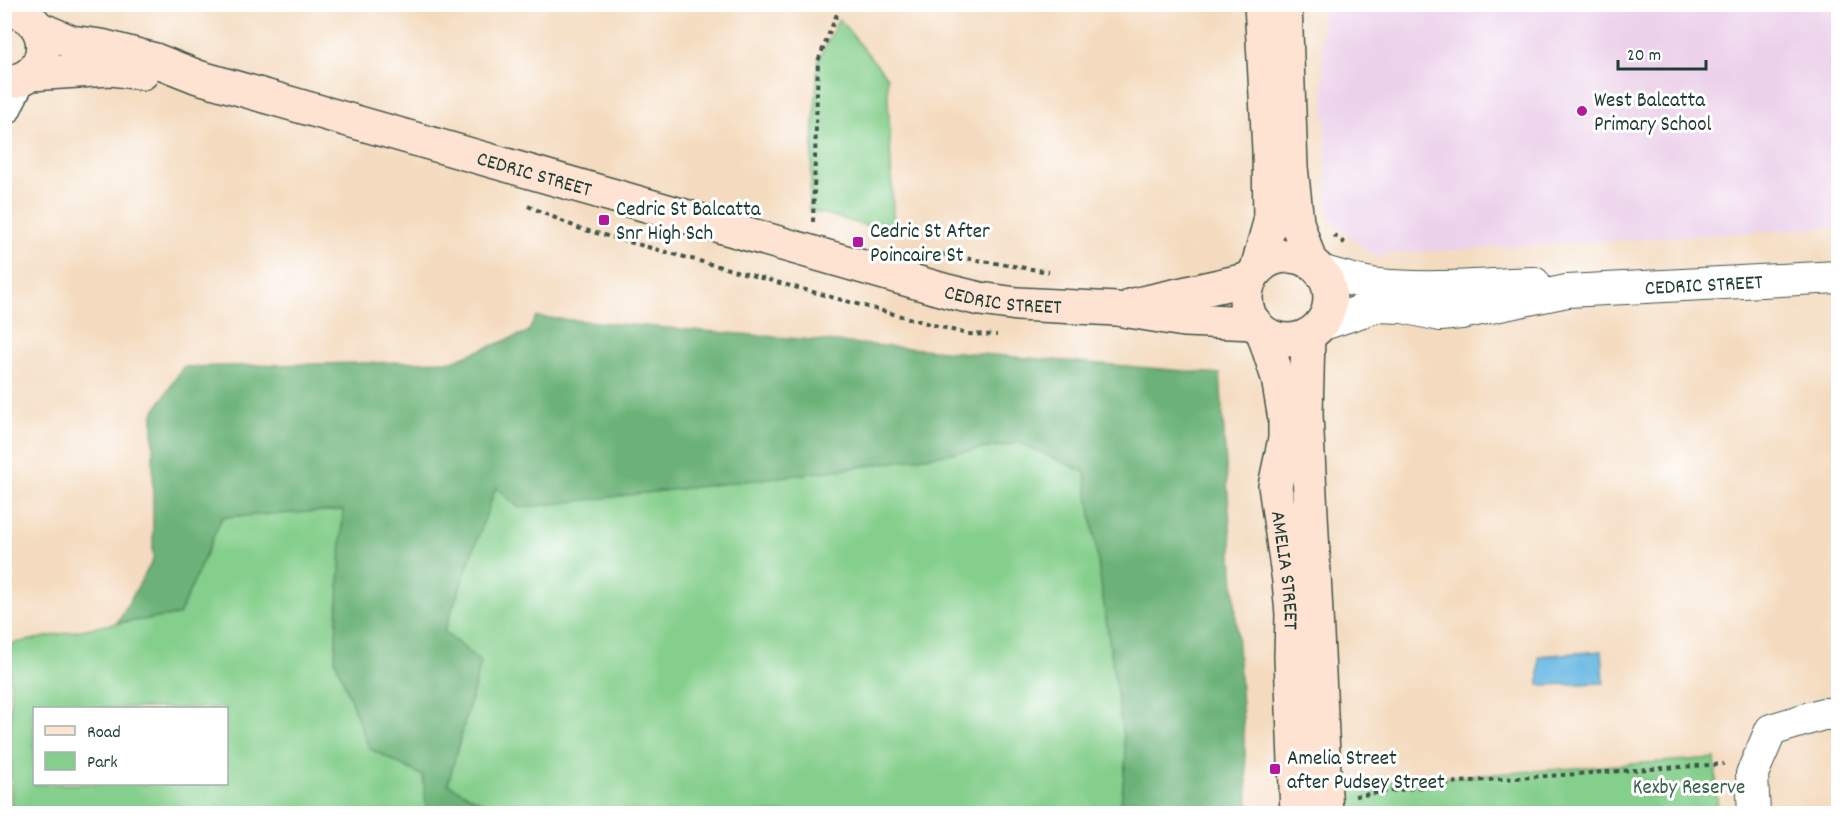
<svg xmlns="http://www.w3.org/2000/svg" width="1843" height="818" viewBox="0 0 1843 818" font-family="Dekko,sans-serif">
	<rect width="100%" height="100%" fill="#fff"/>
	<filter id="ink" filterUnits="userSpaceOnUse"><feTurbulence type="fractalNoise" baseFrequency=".0167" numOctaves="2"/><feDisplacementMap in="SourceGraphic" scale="12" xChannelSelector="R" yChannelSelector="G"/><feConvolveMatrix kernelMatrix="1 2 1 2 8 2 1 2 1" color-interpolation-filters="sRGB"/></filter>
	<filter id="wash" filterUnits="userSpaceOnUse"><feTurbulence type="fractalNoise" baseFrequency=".008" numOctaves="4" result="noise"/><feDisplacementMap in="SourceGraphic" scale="24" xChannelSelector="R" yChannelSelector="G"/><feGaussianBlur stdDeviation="1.35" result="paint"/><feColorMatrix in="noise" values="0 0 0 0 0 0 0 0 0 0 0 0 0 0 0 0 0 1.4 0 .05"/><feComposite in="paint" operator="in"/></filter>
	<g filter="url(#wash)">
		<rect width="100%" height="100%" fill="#f4dbbf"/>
		<!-- built -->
		<path fill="#ecd1ea" d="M 1321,5 L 1838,5 L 1838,227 L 1372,255 L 1328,217 Z"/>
		<!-- green -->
		<g fill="#85cf8c" stroke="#528660" stroke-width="1.5" fill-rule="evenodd">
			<path d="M 839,19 L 887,77 L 894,233 L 809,210 L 818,61 Z"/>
			<path d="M 1020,443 L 1085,472 L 1126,757 L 1120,813 L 501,813 L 447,784 L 481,662 L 444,632 L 496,486 L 519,508 L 837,470 Z"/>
			<path d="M 343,510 L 335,659 L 369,748 L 424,776 L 427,813 L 294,814 L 290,812 L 288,814 L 11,813 L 10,644 L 117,623 L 179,615 L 222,517 ZM 34,708 L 226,708 L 226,784 L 34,784 Z"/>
			<path d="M 1715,758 L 1718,813 L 1342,813 L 1340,785 Z"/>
		</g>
		<!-- forest -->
		<path fill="#6cb278" stroke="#467856" stroke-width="1.5" d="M 536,317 L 1220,374 L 1249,813 L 1120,813 L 1126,757 L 1085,472 L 1020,443 L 837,470 L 519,508 L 496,487 L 444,632 L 481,662 L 448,784 L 501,813 L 427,813 L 423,776 L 369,748 L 335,659 L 343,510 L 222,517 L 179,615 L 117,623 L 153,560 L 153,414 L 183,367 L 452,361 L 528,332 Z"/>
		<!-- water -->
		<path fill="#6ab9e4" stroke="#447b8c" stroke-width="1.5" d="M 1602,651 L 1604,683 L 1539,685 L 1539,656 Z"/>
	</g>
	<g filter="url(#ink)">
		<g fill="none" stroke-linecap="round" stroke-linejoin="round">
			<defs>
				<g id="minor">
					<path d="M 1320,271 C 1340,276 1359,283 1379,285 C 1430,290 1483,285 1534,283"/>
					<path id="s1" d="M 1320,325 L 1377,306 L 1403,307 L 1440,315 L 1461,313 L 1567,291 L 1838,277"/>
					<path d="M 1754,814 L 1752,774 L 1771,730 L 1823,714 L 1838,714"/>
				</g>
				<path id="tertiary" d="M 4,109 L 18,80"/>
				<g id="secondary">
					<path d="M 1285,4 L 1291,167 L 1297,222 L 1310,262"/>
					<path d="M 4,10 C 57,12 54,83 4,82"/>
					<path id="s2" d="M 38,28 L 71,42 L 101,46 L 155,60 L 198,77 L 947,291 L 980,299 L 1017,304 L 1117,309 L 1184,320 L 1255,323"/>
					<path d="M 30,74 L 110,69 L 142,73"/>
					<circle cx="1288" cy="298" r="42"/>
					<path d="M 1257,269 L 1270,222 L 1269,150 L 1261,4"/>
					<path d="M 1133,305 L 1250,279"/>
					<path id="s3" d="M 1263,332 L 1278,378 L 1285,419 L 1285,439 L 1275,486 L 1289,581 L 1292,614 L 1291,657 L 1297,814"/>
					<path d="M 1308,335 L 1306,414 L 1326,814"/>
				</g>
			</defs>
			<!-- minor casing -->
			<use href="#minor" stroke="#3f5549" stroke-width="34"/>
			<!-- tertiary casing -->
			<use href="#tertiary" stroke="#3f5549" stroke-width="36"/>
			<!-- secondary casing -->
			<use href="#secondary" stroke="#3f5549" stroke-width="36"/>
			<!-- path -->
			<g stroke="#3f5549" stroke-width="4" stroke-dasharray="4.5 4.5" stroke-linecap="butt">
				<path d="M 528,206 L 578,228 L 967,334 L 997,335"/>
				<path d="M 813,222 L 818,61 L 841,4"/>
				<path d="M 1334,235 L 1347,245"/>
				<path d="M 941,254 L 1049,272"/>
				<path d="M 1355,796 L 1458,782 L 1724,764"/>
			</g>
			<!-- minor -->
			<use href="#minor" stroke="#fff" stroke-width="32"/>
			<!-- tertiary -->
			<use href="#tertiary" stroke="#fff" stroke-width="33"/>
			<!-- secondary -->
			<use href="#secondary" stroke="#fee3d2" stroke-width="33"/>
		</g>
	</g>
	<!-- markers -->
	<g fill="#b5179e" stroke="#fff" stroke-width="2">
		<circle cx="1582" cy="111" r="6"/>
		<rect x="598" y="214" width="12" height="12" rx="3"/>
		<rect x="852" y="236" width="12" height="12" rx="3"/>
		<rect x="1269" y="763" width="12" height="12" rx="3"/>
	</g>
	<g text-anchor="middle" stroke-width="6" stroke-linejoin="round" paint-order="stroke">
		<!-- poi labels -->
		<g font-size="21" fill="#1f3d34" stroke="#fff" text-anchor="start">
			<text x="1594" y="106">West Balcatta<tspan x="1594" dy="24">Primary School</tspan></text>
			<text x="616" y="215">Cedric St Balcatta<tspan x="616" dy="24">Snr High Sch</tspan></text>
			<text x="870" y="237">Cedric St After<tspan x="870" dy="24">Poincaire St</tspan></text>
			<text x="1287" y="764">Amelia Street<tspan x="1287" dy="24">after Pudsey Street</tspan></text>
		</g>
		<!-- street labels -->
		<g font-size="21" fill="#1f3d34" stroke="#fff">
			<text dy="7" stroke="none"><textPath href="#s2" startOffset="518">CEDRIC STREET</textPath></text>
			<text dy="7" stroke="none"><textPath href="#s1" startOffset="390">CEDRIC STREET</textPath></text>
			<text dy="7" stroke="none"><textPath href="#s2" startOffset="1004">CEDRIC STREET</textPath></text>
			<text dy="7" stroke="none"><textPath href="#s3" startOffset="243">AMELIA STREET</textPath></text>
		</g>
		<!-- park labels -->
		<g font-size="21" fill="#38624a" stroke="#fff">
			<text x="1689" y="793">Kexby Reserve</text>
		</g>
	</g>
	<!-- margin -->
	<rect width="1843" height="818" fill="none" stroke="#fff" stroke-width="24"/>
	<!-- legend -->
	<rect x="33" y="707" width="195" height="78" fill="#ffffff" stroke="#a5b1ae" stroke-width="1.5"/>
	<rect x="45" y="726" width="30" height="9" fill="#fee3d2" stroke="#a5b1ae" stroke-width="1.5"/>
	<text x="87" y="737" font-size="18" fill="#1f3d34">Road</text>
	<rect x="45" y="752" width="30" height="18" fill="#85cf8c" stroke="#a5b1ae" stroke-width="1.5"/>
	<text x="87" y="767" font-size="18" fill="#1f3d34">Park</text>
	<!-- scale -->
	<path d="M1618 60v9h88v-9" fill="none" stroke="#1f3d34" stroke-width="3"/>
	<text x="1627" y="60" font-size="18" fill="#1f3d34" stroke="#ffffff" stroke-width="4.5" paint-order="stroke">20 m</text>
</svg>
